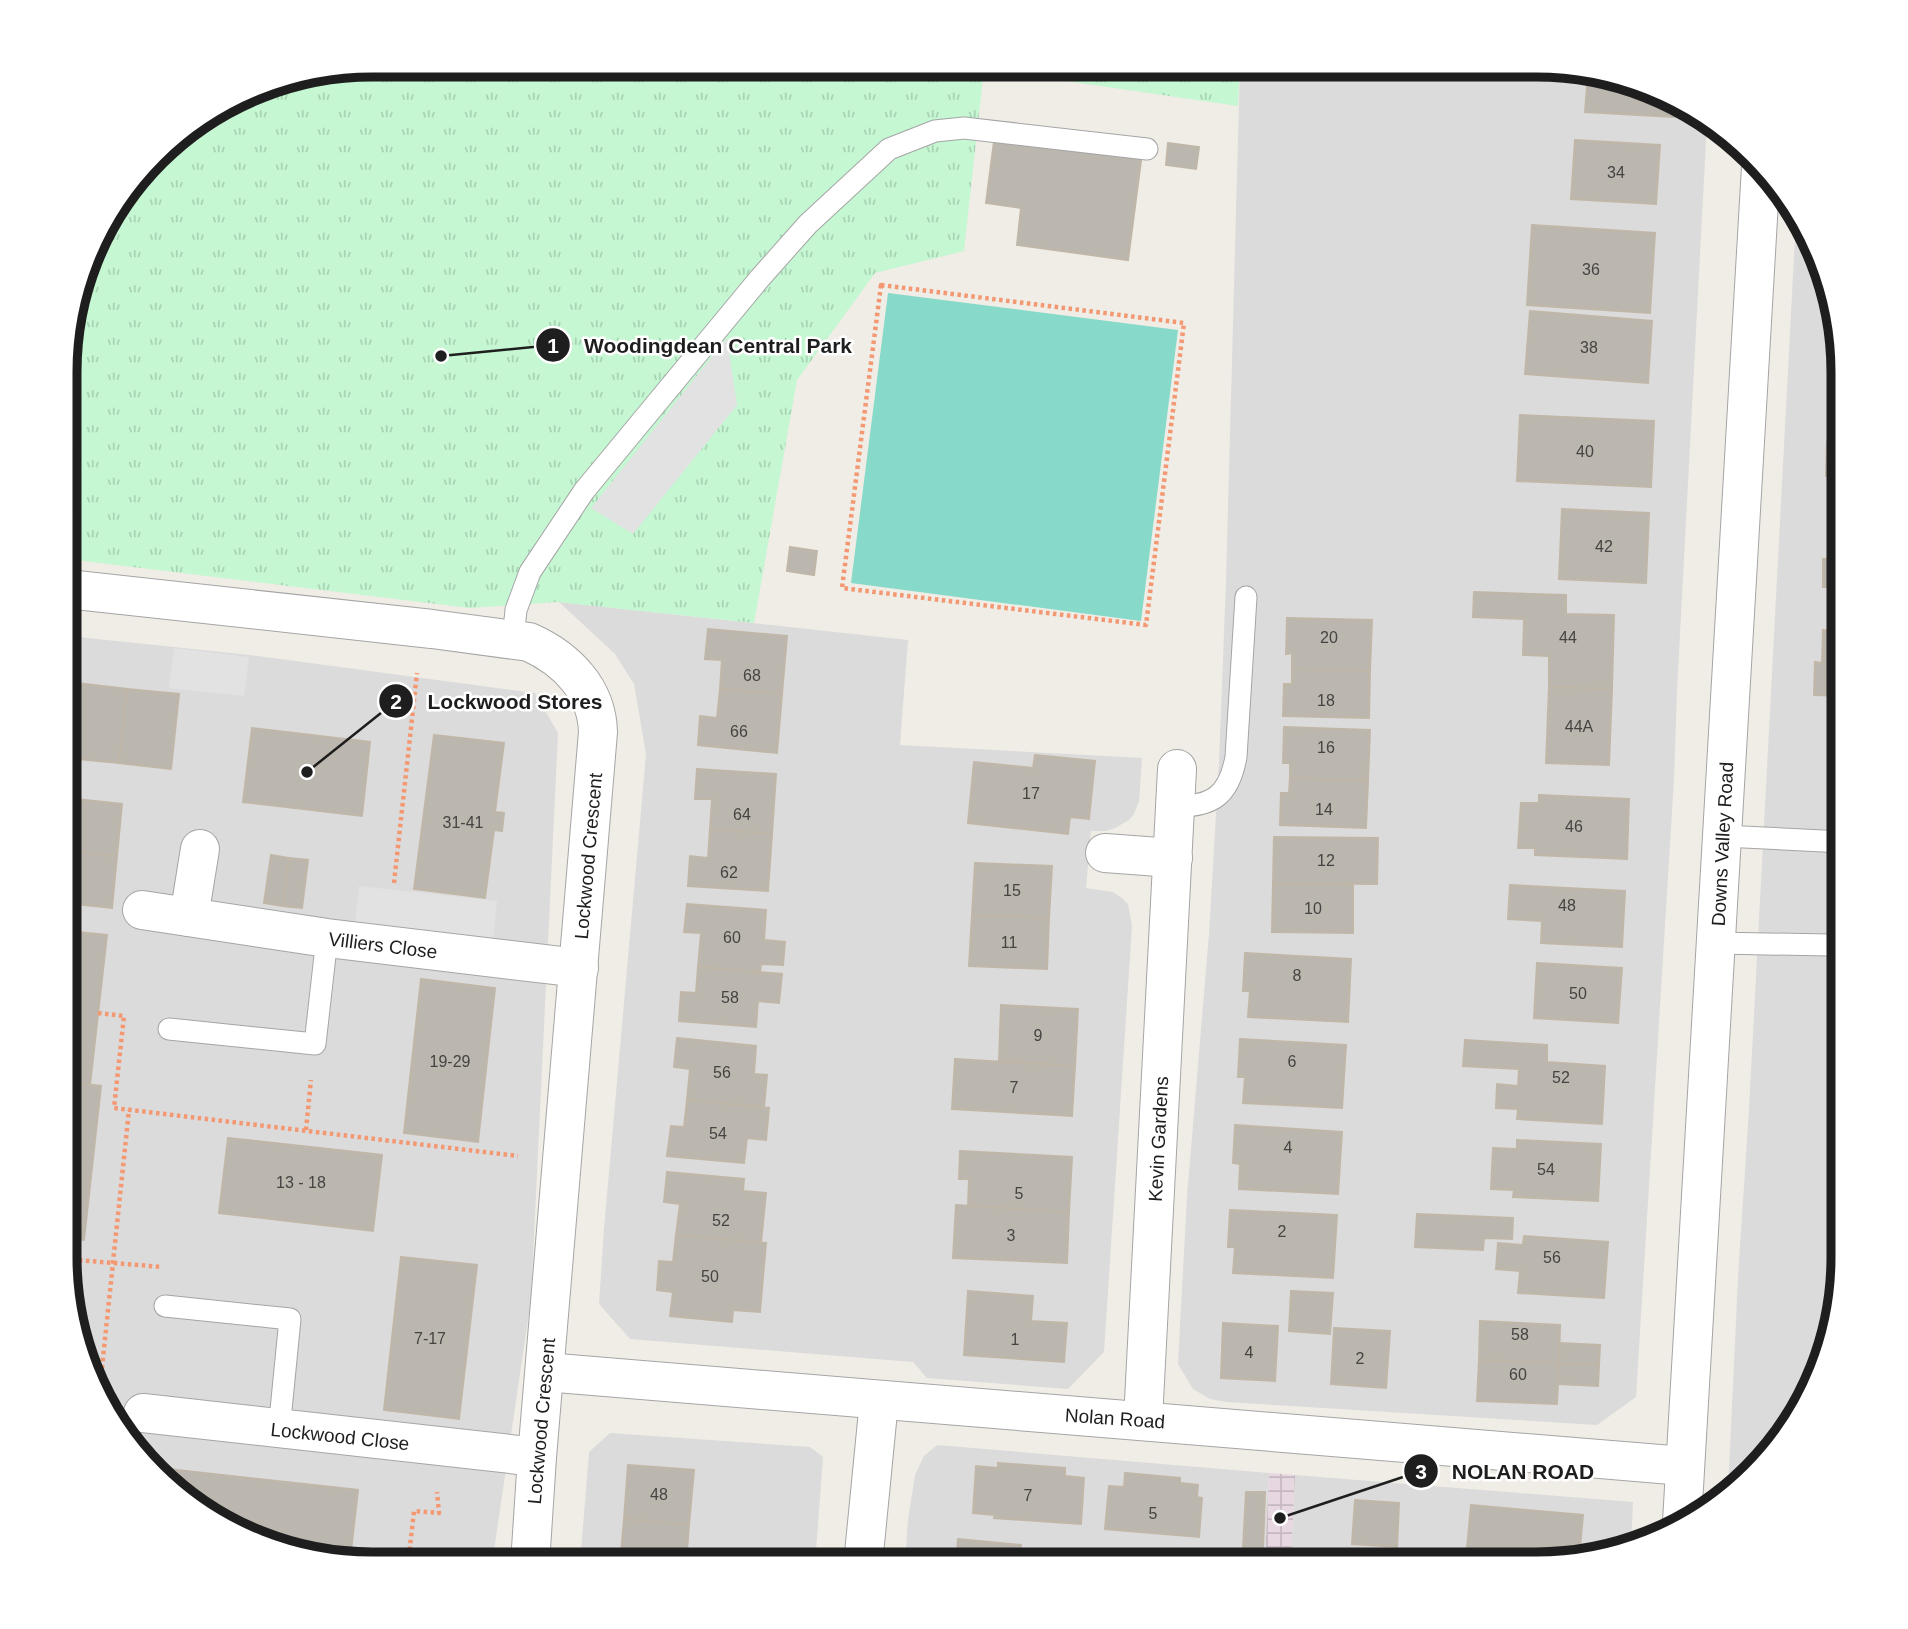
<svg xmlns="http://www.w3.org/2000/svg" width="1908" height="1629" viewBox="0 0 1908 1629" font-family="Helvetica,sans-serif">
	<defs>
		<pattern id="industrial-grid" width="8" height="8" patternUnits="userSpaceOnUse" patternTransform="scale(1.75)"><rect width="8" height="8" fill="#e7d7e1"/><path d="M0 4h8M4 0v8" fill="none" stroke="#c6b8c1"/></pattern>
		<pattern id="park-tufts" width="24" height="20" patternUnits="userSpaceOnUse" patternTransform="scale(1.75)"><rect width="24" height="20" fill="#c4f7d2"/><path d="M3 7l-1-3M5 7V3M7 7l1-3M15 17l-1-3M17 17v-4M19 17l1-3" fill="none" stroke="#a8d3b4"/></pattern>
	</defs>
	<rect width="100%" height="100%" fill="#efede5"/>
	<!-- residential -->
	<g fill="#dcdbdb">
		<path d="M 1240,65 L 1556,65 L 1672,96 L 1707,122 L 1677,691 L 1674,779 L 1636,1397 L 1597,1425 L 1226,1402 L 1210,1399 L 1193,1389 L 1178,1364 L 1187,1196 L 1209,934 L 1219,763 L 1226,581 Z"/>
		<path d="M 1796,219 L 1820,254 L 1843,352 L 1843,1257 L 1820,1375 L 1753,1475 L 1728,1491 L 1738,1278 L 1749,1109 Z"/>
		<path d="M 559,602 L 908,640 L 900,745 L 1142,758 L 1139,801 L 1134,814 L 1129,820 L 1115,828 L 1106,831 L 1091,831 L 1086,888 L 1113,892 L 1122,898 L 1128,904 L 1132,926 L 1104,1352 L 1068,1389 L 927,1378 L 913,1362 L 630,1339 L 599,1304 L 604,1229 L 646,754 L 634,684 L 615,654 Z"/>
		<path d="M 69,636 L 250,655 L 535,693 L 558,733 L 531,1299 L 492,1564 L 372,1564 L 254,1541 L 154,1474 L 96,1393 L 65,1277 L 67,638 Z"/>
		<path d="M 610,1433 L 810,1447 L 823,1457 L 815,1564 L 580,1564 L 589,1452 Z"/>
		<path d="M 937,1445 L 1269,1473 L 1265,1561 L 1291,1563 L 1295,1475 L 1633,1502 L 1631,1546 L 1556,1564 L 905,1564 L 908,1520 L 915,1475 L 924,1456 Z"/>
	</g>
	<!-- industrial -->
	<path fill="url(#industrial-grid)" d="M 1269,1473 L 1295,1475 L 1291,1564 L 1265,1561 Z"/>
	<!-- park -->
	<path fill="url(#park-tufts)" d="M 372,65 L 1240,65 L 1238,106 L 984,69 L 964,251 L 875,273 L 797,380 L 754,623 L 558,602 L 470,608 L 67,559 L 67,331 L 106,219 L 170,141 L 273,81 Z"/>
	<!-- pitch -->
	<path fill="#87daca" d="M 888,293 L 1178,330 L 1141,621 L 851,583 Z"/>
	<!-- parking -->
	<g fill="#e2e2e2">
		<path d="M 727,338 L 737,405 L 633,534 L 591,508 Z"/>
		<path d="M 174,648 L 249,657 L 244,696 L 169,688 Z"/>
		<path d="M 359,886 L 497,901 L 493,940 L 355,924 Z"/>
	</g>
	<!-- building -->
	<g fill="#bbb6ae" stroke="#c0b7a8" stroke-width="2">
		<path d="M 1588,74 L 1672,96 L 1675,99 L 1674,117 L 1585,112 Z"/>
		<path d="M 995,134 L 1142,153 L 1128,260 L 1017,245 L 1021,208 L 986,203 Z"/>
		<path d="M 1575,140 L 1660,145 L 1656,204 L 1571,199 Z"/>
		<path d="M 1168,143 L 1199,147 L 1196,169 L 1166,165 Z"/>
		<path d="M 1532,225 L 1655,233 L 1650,313 L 1527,305 Z"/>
		<path d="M 1530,311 L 1652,321 L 1648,383 L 1525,374 Z"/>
		<path d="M 1833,378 L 1843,378 L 1843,412 L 1832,412 Z"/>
		<path d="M 1520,415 L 1654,421 L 1651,487 L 1517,481 Z"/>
		<path d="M 1827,442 L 1843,442 L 1843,501 L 1840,501 L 1841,476 L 1826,476 Z"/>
		<path d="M 1562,509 L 1649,513 L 1646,583 L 1559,579 Z"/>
		<path d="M 1838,531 L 1843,531 L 1843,587 L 1823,587 L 1823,559 L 1837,559 Z"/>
		<path d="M 790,547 L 817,551 L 814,575 L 787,571 Z"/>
		<path d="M 1474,592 L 1566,595 L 1566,614 L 1614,615 L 1612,689 L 1549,687 L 1549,656 L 1523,655 L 1524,619 L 1473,617 Z"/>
		<path d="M 1287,618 L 1372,620 L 1370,671 L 1292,669 L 1292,653 L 1286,654 Z"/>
		<path d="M 708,629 L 787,636 L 782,694 L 720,689 L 722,660 L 705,659 Z"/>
		<path d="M 1823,630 L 1843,631 L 1843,696 L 1814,695 L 1815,662 L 1822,663 Z"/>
		<path d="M 1292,669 L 1370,671 L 1369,718 L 1283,716 L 1284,684 L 1292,684 Z"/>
		<path d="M 76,683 L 127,689 L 119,763 L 68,758 Z"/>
		<path d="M 1549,687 L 1612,689 L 1609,765 L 1546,763 Z"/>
		<path d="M 127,689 L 179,694 L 171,769 L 119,763 Z"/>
		<path d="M 720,689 L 782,694 L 777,753 L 698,745 L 700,716 L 717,718 Z"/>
		<path d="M 1284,727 L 1370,730 L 1368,781 L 1290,778 L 1290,763 L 1283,763 Z"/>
		<path d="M 252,728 L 370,742 L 362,816 L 243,802 Z"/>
		<path d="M 434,735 L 504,743 L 495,812 L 504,813 L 502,831 L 494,830 L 485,898 L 414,889 Z"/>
		<path d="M 1035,755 L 1095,761 L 1089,819 L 1070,817 L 1068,834 L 968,823 L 974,762 L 1033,768 Z"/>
		<path d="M 697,769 L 776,774 L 772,834 L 710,829 L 712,799 L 695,799 Z"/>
		<path d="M 1290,778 L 1368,781 L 1366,828 L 1280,825 L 1281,793 L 1289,793 Z"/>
		<path d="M 1539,795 L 1629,799 L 1627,859 L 1535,855 L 1535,848 L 1518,848 L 1521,803 L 1539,803 Z"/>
		<path d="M 66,798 L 122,804 L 117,856 L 66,851 Z"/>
		<path d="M 710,829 L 772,834 L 768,891 L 688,886 L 690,856 L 708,858 Z"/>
		<path d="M 1274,837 L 1378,838 L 1377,884 L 1273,883 Z"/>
		<path d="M 66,851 L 117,856 L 112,908 L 66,903 Z"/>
		<path d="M 271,855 L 289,858 L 283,906 L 264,903 Z"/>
		<path d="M 289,858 L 308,860 L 302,908 L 283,906 Z"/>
		<path d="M 975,863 L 1052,866 L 1049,918 L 972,915 Z"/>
		<path d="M 1273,883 L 1353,884 L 1353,933 L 1272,932 Z"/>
		<path d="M 1510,885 L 1625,891 L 1622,947 L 1541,943 L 1542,921 L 1508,919 Z"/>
		<path d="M 687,904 L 766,910 L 764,940 L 785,942 L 783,965 L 761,964 L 760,972 L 698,967 L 701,933 L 684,932 Z"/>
		<path d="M 1834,904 L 1843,904 L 1843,930 L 1834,929 Z"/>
		<path d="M 972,915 L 1049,918 L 1047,969 L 969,966 Z"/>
		<path d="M 1834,929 L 1843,930 L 1843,954 L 1833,954 Z"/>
		<path d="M 66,931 L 107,935 L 90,1085 L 66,1082 Z"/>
		<path d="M 1245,953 L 1351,959 L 1348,1022 L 1248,1017 L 1250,991 L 1243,991 Z"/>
		<path d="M 1537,963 L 1622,968 L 1618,1023 L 1534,1018 Z"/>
		<path d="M 698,967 L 782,974 L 779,1003 L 758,1001 L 756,1027 L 679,1021 L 681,992 L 696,993 Z"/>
		<path d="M 421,979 L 495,988 L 478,1142 L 404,1133 Z"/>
		<path d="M 1001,1005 L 1078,1009 L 1075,1066 L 999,1061 Z"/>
		<path d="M 677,1038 L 756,1046 L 754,1074 L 767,1075 L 764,1107 L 687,1100 L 690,1069 L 674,1067 Z"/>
		<path d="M 1240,1039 L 1346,1045 L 1342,1108 L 1243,1103 L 1245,1077 L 1238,1077 Z"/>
		<path d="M 1465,1040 L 1547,1045 L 1547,1062 L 1605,1066 L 1602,1124 L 1517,1119 L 1518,1109 L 1496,1108 L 1497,1084 L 1518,1086 L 1519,1069 L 1463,1066 Z"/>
		<path d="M 955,1059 L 1075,1066 L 1072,1116 L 952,1109 Z"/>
		<path d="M 66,1082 L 101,1086 L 84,1240 L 66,1238 Z"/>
		<path d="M 687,1100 L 769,1108 L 766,1140 L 747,1138 L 744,1163 L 667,1156 L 671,1126 L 684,1127 Z"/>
		<path d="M 1235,1125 L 1342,1132 L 1338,1194 L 1239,1189 L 1240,1164 L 1233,1163 Z"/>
		<path d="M 228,1138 L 382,1155 L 373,1231 L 219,1213 Z"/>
		<path d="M 1517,1140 L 1601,1144 L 1598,1201 L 1513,1197 L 1514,1190 L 1491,1189 L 1493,1148 L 1517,1149 Z"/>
		<path d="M 960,1151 L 1072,1157 L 1069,1212 L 968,1206 L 969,1179 L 959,1179 Z"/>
		<path d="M 667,1172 L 744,1179 L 743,1191 L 766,1193 L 761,1243 L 676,1235 L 680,1204 L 664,1202 Z"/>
		<path d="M 956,1205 L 1069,1212 L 1067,1263 L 953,1258 Z"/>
		<path d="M 1230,1210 L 1337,1215 L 1333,1278 L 1233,1273 L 1235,1247 L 1228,1247 Z"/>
		<path d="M 1417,1214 L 1513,1218 L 1512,1239 L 1484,1238 L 1483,1250 L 1415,1247 Z"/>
		<path d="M 676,1235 L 766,1243 L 760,1312 L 733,1310 L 732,1322 L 670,1316 L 673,1292 L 657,1290 L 659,1261 L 673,1262 Z"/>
		<path d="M 1524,1236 L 1608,1242 L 1604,1298 L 1518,1293 L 1520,1271 L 1496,1269 L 1498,1243 L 1523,1245 Z"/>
		<path d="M 401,1257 L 477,1265 L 459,1419 L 384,1410 Z"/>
		<path d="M 67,1281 L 80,1283 L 76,1317 Z"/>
		<path d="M 968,1291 L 1033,1296 L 1031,1321 L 1067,1323 L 1064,1362 L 964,1355 Z"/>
		<path d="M 1291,1291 L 1333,1293 L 1330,1334 L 1289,1331 Z"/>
		<path d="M 1480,1321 L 1560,1325 L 1559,1363 L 1479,1360 Z"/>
		<path d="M 1223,1323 L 1278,1326 L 1275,1381 L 1221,1378 Z"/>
		<path d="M 1334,1328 L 1390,1331 L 1386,1388 L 1331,1384 Z"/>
		<path d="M 1560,1343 L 1600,1345 L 1599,1365 L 1559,1363 Z"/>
		<path d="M 1479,1360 L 1559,1363 L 1557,1404 L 1477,1401 Z"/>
		<path d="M 1559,1363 L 1599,1365 L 1598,1386 L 1558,1384 Z"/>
		<path d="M 998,1463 L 1065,1468 L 1065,1476 L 1084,1478 L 1081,1524 L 994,1518 L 995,1515 L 973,1513 L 976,1466 L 998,1468 Z"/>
		<path d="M 628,1465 L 694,1470 L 689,1525 L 624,1519 Z"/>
		<path d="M 150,1467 L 358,1490 L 350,1560 L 254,1541 L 154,1474 Z"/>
		<path d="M 1125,1473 L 1180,1478 L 1180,1483 L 1198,1485 L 1197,1497 L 1202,1498 L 1199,1537 L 1105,1529 L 1109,1486 L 1124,1487 Z"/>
		<path d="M 1246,1492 L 1265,1492 L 1263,1549 L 1243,1548 Z"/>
		<path d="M 1355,1500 L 1399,1503 L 1397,1547 L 1352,1544 Z"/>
		<path d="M 1471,1505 L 1583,1515 L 1579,1558 L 1556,1564 L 1466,1559 Z"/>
		<path d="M 624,1519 L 689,1525 L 686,1564 L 620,1564 Z"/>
		<path d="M 958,1539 L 1021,1545 L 1019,1564 L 956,1564 Z"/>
		<path d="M 1185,1551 L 1209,1553 L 1209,1564 L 1184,1564 Z"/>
		<path d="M 1460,1558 L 1504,1562 L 1503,1564 L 1459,1564 Z"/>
	</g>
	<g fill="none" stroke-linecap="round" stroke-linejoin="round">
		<defs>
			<g id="lane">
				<path d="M 513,639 L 516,610 L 530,572 L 584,491 L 760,278 L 808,224 L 889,149 L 935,131 L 964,128 L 1147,149"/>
				<path d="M 1175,806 C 1213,807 1229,795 1236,757 L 1246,597"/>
				<path d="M 1723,836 L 1843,842"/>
				<path d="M 1716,943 L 1829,945"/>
				<path d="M 169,1029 L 315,1044 L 327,938"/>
				<path d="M 165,1306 L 290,1319 L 279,1430"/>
			</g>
			<g id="street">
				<path d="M 67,589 L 432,629 L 529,642 C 567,659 597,690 598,732 L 537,1457 L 530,1564"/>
				<path d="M 1105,853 L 1173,858"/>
				<path d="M 142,910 L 327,938 L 579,968"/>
				<path d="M 189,917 L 200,849"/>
				<path d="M 545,1372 L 1684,1466"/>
				<path d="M 143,1413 L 537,1457"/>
				<path d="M 1143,1420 L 1177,769"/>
				<path d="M 1682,1522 L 1761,167"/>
				<path d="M 863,1564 L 879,1401"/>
			</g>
		</defs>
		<!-- lane casing -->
		<use href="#lane" stroke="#a5a5a5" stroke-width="23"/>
		<!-- street casing -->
		<use href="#street" stroke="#a5a5a5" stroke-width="40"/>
		<!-- path -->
		<g stroke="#f39872" stroke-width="4.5" stroke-dasharray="3.5 3.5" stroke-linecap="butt">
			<path d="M 881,285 L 1184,323 L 1146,625 L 842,588 Z"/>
			<path d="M 66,793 L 80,794"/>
			<path d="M 394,883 L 417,673"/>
			<path d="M 98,1013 L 124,1016 L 114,1108 L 518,1156"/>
			<path d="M 306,1130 L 311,1080"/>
			<path d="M 65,1259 L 162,1267"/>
			<path d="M 99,1396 L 129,1110"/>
			<path d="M 408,1564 L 414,1511 L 439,1513 L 437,1492"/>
		</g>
		<!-- lane -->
		<use href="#lane" stroke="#fff" stroke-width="21"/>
		<!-- street -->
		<use href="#street" stroke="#fff" stroke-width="38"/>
	</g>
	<g text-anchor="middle" stroke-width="5" stroke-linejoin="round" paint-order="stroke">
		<!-- number labels -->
		<g font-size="16" fill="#454442">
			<text x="1616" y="178">34</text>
			<text x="1591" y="275">36</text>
			<text x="1589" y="353">38</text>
			<text x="1585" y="457">40</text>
			<text x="1604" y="552">42</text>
			<text x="1329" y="643">20</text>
			<text x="1568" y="643">44</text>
			<text x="752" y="681">68</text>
			<text x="1326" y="706">18</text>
			<text x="1579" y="732">44A</text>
			<text x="739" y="737">66</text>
			<text x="1326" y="753">16</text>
			<text x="1031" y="799">17</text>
			<text x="1324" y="815">14</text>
			<text x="742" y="820">64</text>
			<text x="463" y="828">31-41</text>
			<text x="1574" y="832">46</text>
			<text x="1326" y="866">12</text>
			<text x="729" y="878">62</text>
			<text x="1012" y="896">15</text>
			<text x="1567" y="911">48</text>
			<text x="1313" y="914">10</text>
			<text x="732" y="943">60</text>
			<text x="1009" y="948">11</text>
			<text x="1297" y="981">8</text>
			<text x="1578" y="999">50</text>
			<text x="730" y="1003">58</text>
			<text x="1038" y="1041">9</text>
			<text x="450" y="1067">19-29</text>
			<text x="1292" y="1067">6</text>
			<text x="722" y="1078">56</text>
			<text x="1561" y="1083">52</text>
			<text x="1014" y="1093">7</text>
			<text x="718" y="1139">54</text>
			<text x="1288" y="1153">4</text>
			<text x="1546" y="1175">54</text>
			<text x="301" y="1188">13 - 18</text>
			<text x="1019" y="1199">5</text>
			<text x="721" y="1226">52</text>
			<text x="1282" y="1237">2</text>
			<text x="1011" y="1241">3</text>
			<text x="1552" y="1263">56</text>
			<text x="710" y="1282">50</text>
			<text x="1520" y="1340">58</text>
			<text x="430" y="1344">7-17</text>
			<text x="1015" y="1345">1</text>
			<text x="1249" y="1358">4</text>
			<text x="1360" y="1364">2</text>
			<text x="1518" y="1380">60</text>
			<text x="659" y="1500">48</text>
			<text x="1028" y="1501">7</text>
			<text x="1153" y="1519">5</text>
		</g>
		<!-- street labels -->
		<g font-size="19" fill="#1e1e1e" stroke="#fff">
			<text transform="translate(1722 844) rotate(-87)" y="7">Downs Valley Road</text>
			<text transform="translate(588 856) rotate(-85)" y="7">Lockwood Crescent</text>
			<text transform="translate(383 945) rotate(7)" y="7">Villiers Close</text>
			<text transform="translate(1158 1139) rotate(-87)" y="7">Kevin Gardens</text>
			<text transform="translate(1115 1418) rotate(4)" y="7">Nolan Road</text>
			<text transform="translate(541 1421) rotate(-85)" y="7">Lockwood Crescent</text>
			<text transform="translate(340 1436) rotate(6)" y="7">Lockwood Close</text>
		</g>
	</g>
	<!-- crop -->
	<path d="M0 0H1908V1629H0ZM372 77H1536A295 295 0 0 1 1831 372V1257A295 295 0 0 1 1536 1552H372A295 295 0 0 1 77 1257V372A295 295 0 0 1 372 77Z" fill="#fff" fill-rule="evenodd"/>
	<path fill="none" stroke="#1e1e1e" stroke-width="9" d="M372 77H1536A295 295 0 0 1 1831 372V1257A295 295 0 0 1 1536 1552H372A295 295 0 0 1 77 1257V372A295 295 0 0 1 372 77Z"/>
	<!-- callouts -->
	<path fill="none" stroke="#1e1e1e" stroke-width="2.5" d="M441 356L553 345M307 772L396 701M1280 1518L1421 1471"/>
	<g fill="#1e1e1e" stroke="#fff" stroke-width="2.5">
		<circle cx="441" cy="356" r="7"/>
		<circle cx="307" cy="772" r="7"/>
		<circle cx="1280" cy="1518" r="7"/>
		<circle cx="553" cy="345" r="18"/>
		<circle cx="396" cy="701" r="18"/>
		<circle cx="1421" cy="1471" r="18"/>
	</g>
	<g font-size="21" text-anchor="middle" font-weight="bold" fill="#fff">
		<text x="553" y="353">1</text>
		<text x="396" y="709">2</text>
		<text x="1421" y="1479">3</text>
	</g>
	<g font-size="21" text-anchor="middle" font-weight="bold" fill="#1e1e1e" stroke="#fff" stroke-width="5" stroke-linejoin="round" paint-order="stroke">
		<text x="718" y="353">Woodingdean Central Park</text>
		<text x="515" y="709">Lockwood Stores</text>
		<text x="1523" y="1479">NOLAN ROAD</text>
	</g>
</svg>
